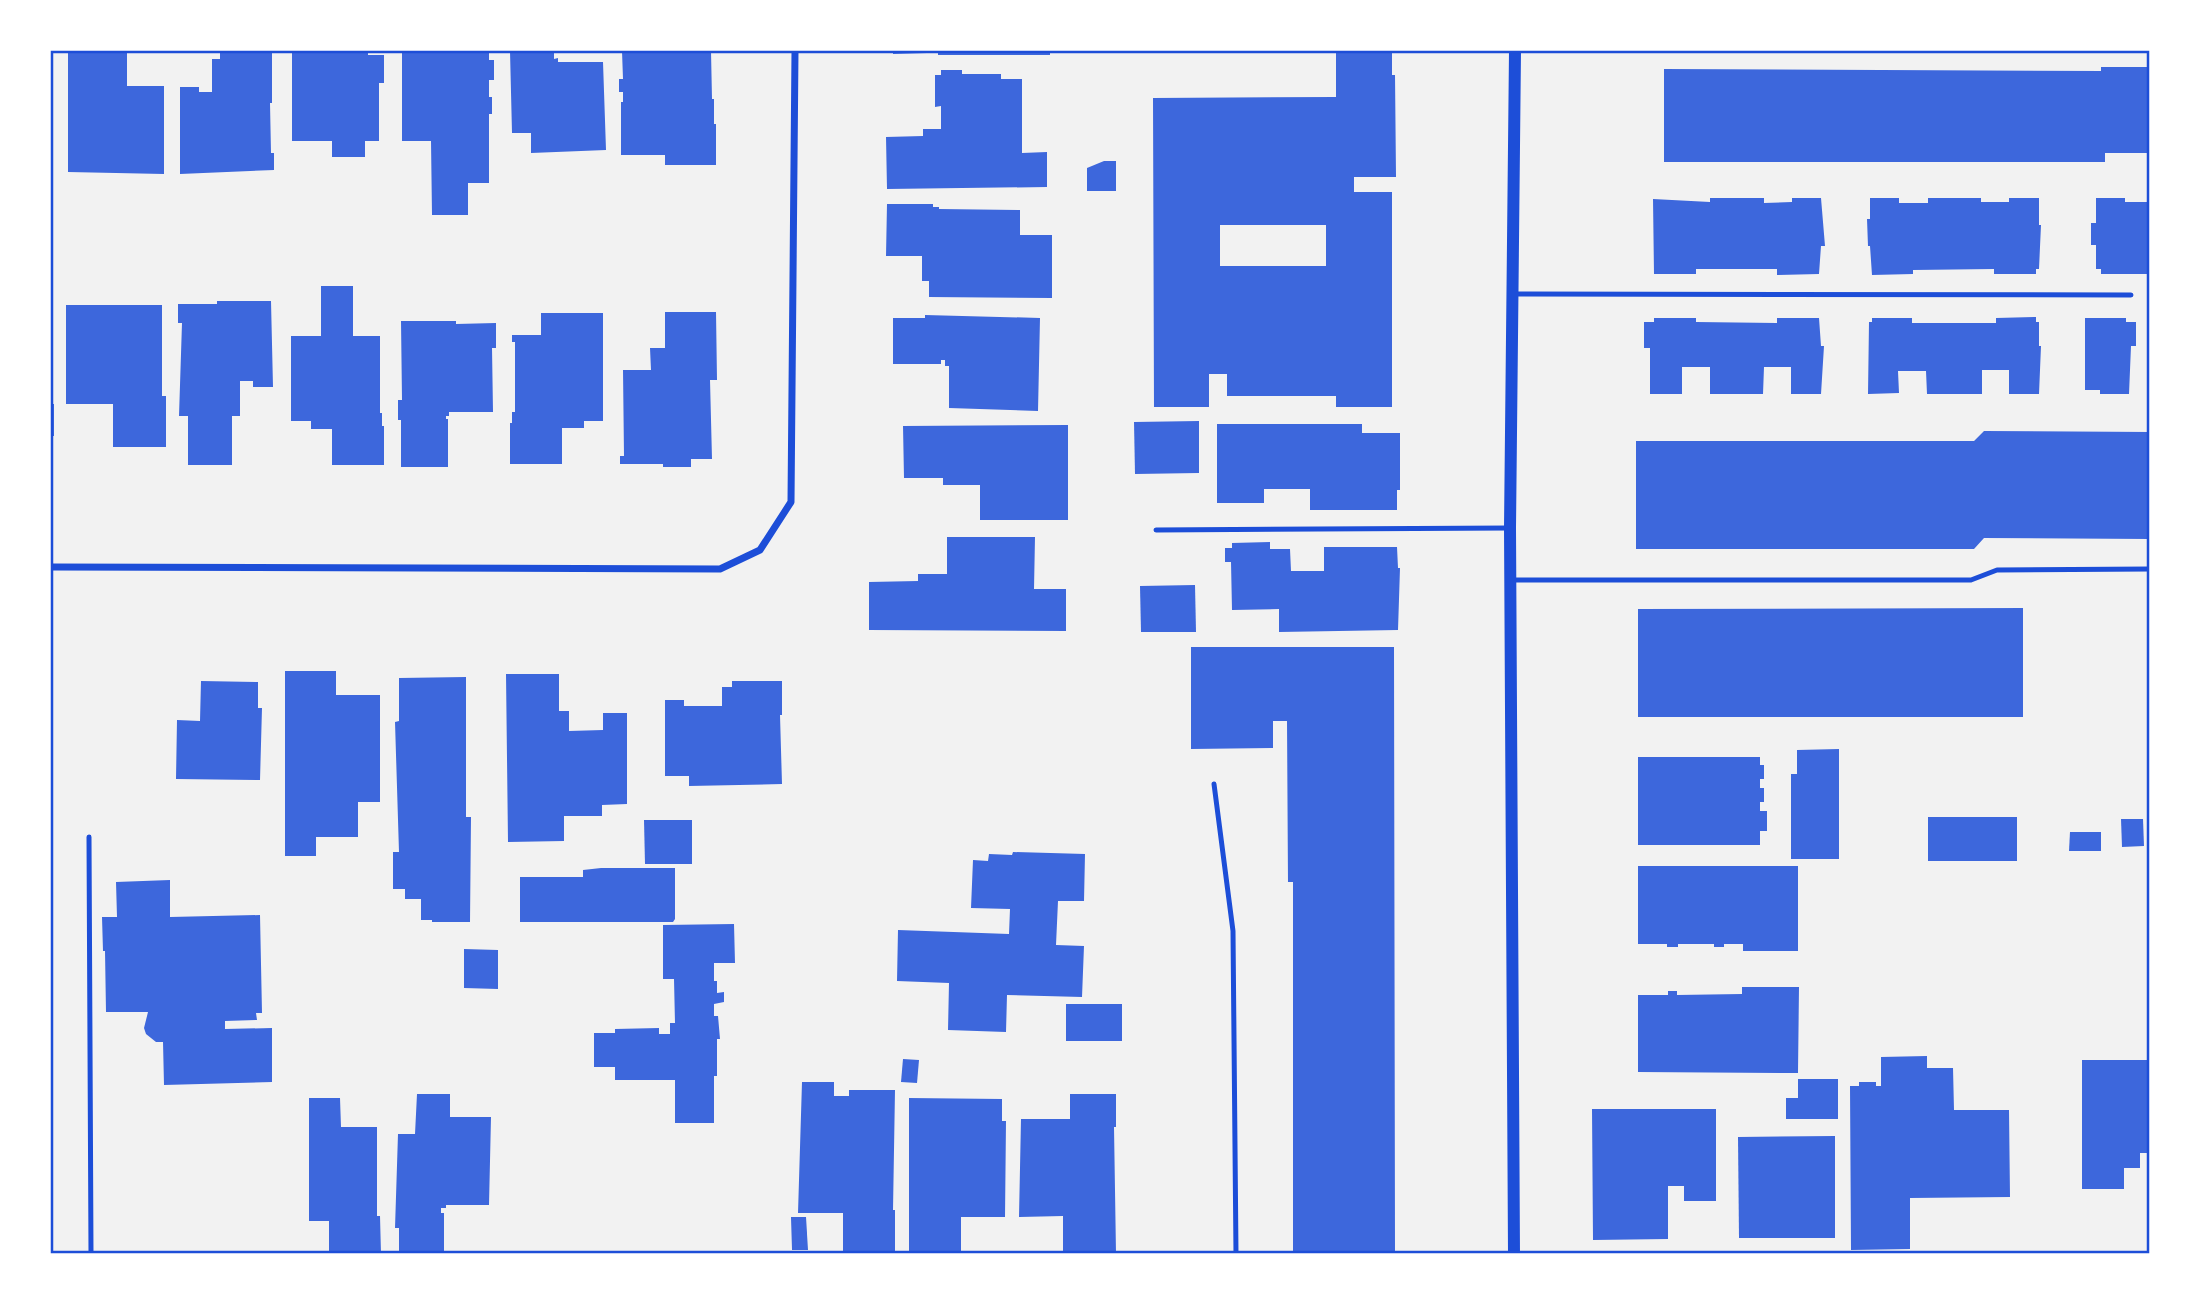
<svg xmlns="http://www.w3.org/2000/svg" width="2201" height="1305" viewBox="0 0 2201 1305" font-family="Manrope,sans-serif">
	<rect width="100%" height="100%" fill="#f2f2f2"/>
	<!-- building -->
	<g fill="#3d67dc" fill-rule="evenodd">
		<path d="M 68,51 L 127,51 L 127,86 L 164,86 L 164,174 L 68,172 Z"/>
		<path d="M 220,51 L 272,51 L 272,103 L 270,103 L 271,153 L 274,153 L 274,170 L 180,174 L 180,87 L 199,87 L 199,92 L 212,92 L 212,59 L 220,59 Z"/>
		<path d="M 292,51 L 368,51 L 368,55 L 384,55 L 384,83 L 379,83 L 379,141 L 365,141 L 365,157 L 332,157 L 332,141 L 292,141 Z"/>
		<path d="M 402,51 L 489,51 L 489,60 L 494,60 L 494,80 L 489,80 L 489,97 L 492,97 L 492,114 L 489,114 L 489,183 L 468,183 L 468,215 L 432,215 L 431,141 L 402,141 Z"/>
		<path d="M 510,51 L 554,51 L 554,59 L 558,58 L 558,62 L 603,62 L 606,150 L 531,153 L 531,133 L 512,133 Z"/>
		<path d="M 622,51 L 711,51 L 712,99 L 714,99 L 714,124 L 716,124 L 716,165 L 665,165 L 665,155 L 621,155 L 621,102 L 623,102 L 623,92 L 619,92 L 619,79 L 623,79 Z"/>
		<path d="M 893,51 L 927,51 L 927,53 L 893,54 Z"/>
		<rect x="938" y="51" width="112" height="4"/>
		<path d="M 1336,51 L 1392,51 L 1392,75 L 1395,75 L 1396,177 L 1354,177 L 1354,192 L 1392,192 L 1392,407 L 1336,407 L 1336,396 L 1227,396 L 1227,374 L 1209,374 L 1209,407 L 1154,407 L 1153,98 L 1336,97 ZM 1220,225 L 1326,225 L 1326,266 L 1220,266 Z"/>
		<path d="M 2101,67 L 2148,67 L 2150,153 L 2105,153 L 2105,162 L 1664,162 L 1664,69 L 2101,71 Z"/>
		<path d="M 941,70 L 962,70 L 962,74 L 1001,74 L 1001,79 L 1022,79 L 1022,153 L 1047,152 L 1047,187 L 887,189 L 886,137 L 923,136 L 923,129 L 941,129 L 941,106 L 935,107 L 935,75 L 941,75 Z"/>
		<path d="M 1104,161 L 1116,161 L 1116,191 L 1087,191 L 1087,168 Z"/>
		<path d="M 1710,198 L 1764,198 L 1764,203 L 1792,202 L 1792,198 L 1821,198 L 1825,246 L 1821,246 L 1819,274 L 1777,275 L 1777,269 L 1696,269 L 1696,274 L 1654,274 L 1653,199 L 1710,202 Z"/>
		<path d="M 1870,198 L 1899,198 L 1899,203 L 1928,203 L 1928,198 L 1981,198 L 1981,202 L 2009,202 L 2009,198 L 2039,198 L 2039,225 L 2041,225 L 2039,269 L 2036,269 L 2036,274 L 1994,274 L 1994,269 L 1913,270 L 1913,274 L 1872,275 L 1870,246 L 1868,246 L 1867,219 L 1870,219 Z"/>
		<path d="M 2096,198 L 2125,198 L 2125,202 L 2150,202 L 2150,274 L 2101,274 L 2101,269 L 2096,269 L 2096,245 L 2091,245 L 2091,223 L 2096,223 Z"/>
		<path d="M 887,204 L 933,204 L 933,207 L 939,207 L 939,209 L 1020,210 L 1020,235 L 1052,235 L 1052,298 L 929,297 L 929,281 L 922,281 L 922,256 L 886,256 Z"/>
		<path d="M 321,286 L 353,286 L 353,336 L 380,336 L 380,413 L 382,413 L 382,426 L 384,426 L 384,465 L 332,465 L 332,429 L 311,429 L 311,421 L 291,421 L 291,336 L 321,336 Z"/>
		<path d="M 217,301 L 271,301 L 273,387 L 253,387 L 253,381 L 240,381 L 240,416 L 232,416 L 232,465 L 188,465 L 188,416 L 179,416 L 182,323 L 178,323 L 178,304 L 217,304 Z"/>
		<path d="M 66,305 L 162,305 L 162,396 L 166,396 L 166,447 L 113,447 L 113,404 L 66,404 Z"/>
		<path d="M 665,312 L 716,312 L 717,380 L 710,380 L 712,459 L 691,459 L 691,467 L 663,467 L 663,464 L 620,464 L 620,456 L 624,456 L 623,370 L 651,370 L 650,348 L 665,348 Z"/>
		<path d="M 541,313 L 603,313 L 603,421 L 584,421 L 584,428 L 562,428 L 562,464 L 510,464 L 510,423 L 512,423 L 512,412 L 515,412 L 515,342 L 512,342 L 512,335 L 541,335 Z"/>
		<path d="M 925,315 L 1040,318 L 1038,411 L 949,408 L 949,366 L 945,366 L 945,360 L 941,360 L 941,364 L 893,364 L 893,318 L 925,318 Z"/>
		<path d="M 2036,317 L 2036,322 L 2039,322 L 2039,346 L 2041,346 L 2039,394 L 2009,394 L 2009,370 L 1982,370 L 1982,394 L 1927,394 L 1926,371 L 1898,371 L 1899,393 L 1868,394 L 1869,322 L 1872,322 L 1872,318 L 1912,318 L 1912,323 L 1996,323 L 1996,318 Z"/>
		<path d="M 1654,318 L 1696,318 L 1696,322 L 1777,323 L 1777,318 L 1819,318 L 1821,346 L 1824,346 L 1821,394 L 1791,394 L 1791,367 L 1764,367 L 1763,394 L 1710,394 L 1710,367 L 1682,367 L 1682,394 L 1650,394 L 1650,348 L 1644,348 L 1644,322 L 1654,322 Z"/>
		<path d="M 2085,318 L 2126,318 L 2126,322 L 2136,322 L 2136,346 L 2131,346 L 2129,394 L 2100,394 L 2100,390 L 2085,390 Z"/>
		<path d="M 401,321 L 456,321 L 456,324 L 496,323 L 496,348 L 492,348 L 493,412 L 449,412 L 449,416 L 446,416 L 446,419 L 448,419 L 448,467 L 401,467 L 401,420 L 398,420 L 398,400 L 402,400 Z"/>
		<rect x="51" y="404" width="3" height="32"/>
		<path d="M 1199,421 L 1199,473 L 1135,474 L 1134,422 Z"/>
		<path d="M 1217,424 L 1362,424 L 1362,433 L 1400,433 L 1400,490 L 1397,490 L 1397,510 L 1310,510 L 1310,489 L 1264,489 L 1264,503 L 1217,503 Z"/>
		<path d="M 1068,425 L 1068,520 L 980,520 L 980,485 L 943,485 L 943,478 L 904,478 L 903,426 Z"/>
		<path d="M 1984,431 L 2150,432 L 2150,539 L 1984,538 L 1974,549 L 1636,549 L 1636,441 L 1974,441 Z"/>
		<path d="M 947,537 L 1035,537 L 1034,589 L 1066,589 L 1066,631 L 869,630 L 869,582 L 918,581 L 918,574 L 947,574 Z"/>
		<path d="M 1270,542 L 1270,549 L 1290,549 L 1291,571 L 1324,571 L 1324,547 L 1397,547 L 1398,568 L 1400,568 L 1398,630 L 1279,632 L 1279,609 L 1232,610 L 1231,562 L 1225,562 L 1225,548 L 1232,548 L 1232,543 Z"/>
		<path d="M 1195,585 L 1196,632 L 1141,632 L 1140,586 Z"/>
		<path d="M 2023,608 L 2023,717 L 1638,717 L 1638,609 Z"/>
		<path d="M 1191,647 L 1394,647 L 1395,1254 L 1293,1254 L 1293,882 L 1288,882 L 1287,721 L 1273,721 L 1273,748 L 1191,749 Z"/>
		<path d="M 285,671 L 336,671 L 336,695 L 380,695 L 380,802 L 358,802 L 358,837 L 316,837 L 316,856 L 285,856 Z"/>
		<path d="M 506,674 L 559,674 L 559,711 L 569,711 L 569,731 L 603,730 L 603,713 L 627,713 L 627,804 L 602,805 L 602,816 L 564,816 L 564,841 L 508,842 Z"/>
		<path d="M 466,677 L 466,817 L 471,817 L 470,922 L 432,922 L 432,920 L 421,920 L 421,899 L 405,899 L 405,889 L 393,889 L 393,852 L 399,852 L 395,722 L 399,721 L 399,678 Z"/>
		<path d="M 201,681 L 258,682 L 258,708 L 262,708 L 260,780 L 176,779 L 177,720 L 200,721 Z"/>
		<path d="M 732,681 L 782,681 L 782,715 L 780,715 L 782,784 L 689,786 L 689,776 L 665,776 L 665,700 L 684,700 L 684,706 L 722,706 L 722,687 L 732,687 Z"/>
		<path d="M 1839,749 L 1839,859 L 1791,859 L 1791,774 L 1797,774 L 1797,750 Z"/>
		<path d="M 1638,757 L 1760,757 L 1760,765 L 1764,765 L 1764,779 L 1760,779 L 1760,788 L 1764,788 L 1764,802 L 1760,802 L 1760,811 L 1767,811 L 1767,831 L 1760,831 L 1760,845 L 1638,845 Z"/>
		<rect x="1928" y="817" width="89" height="44"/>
		<path d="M 2121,819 L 2143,819 L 2144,846 L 2122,847 Z"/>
		<path d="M 644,820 L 692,820 L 692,864 L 645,864 Z"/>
		<path d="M 2070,832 L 2101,832 L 2101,851 L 2069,851 Z"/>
		<path d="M 1013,852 L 1085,854 L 1084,901 L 1058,901 L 1056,945 L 1084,946 L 1082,997 L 1007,995 L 1006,1032 L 948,1030 L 949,983 L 897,981 L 898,930 L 1009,934 L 1010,909 L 971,908 L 973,860 L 988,861 L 989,854 L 1012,855 Z"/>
		<path d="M 1638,866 L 1798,866 L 1798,951 L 1743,951 L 1743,944 L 1724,944 L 1724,947 L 1714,947 L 1714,944 L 1678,944 L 1678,947 L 1667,947 L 1667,944 L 1638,944 Z"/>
		<path d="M 601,868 L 675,868 L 675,919 L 673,922 L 520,922 L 520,877 L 583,877 L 583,870 Z"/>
		<path d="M 170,880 L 170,917 L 260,915 L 262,1013 L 256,1013 L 257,1020 L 225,1021 L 225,1029 L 272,1028 L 272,1082 L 164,1085 L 163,1042 L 156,1042 L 146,1034 L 144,1028 L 148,1012 L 106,1012 L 105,951 L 103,951 L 102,917 L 117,917 L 116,882 Z"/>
		<path d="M 734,924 L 735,963 L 714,963 L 714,981 L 717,981 L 717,993 L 724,992 L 724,1002 L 714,1004 L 714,1016 L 718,1016 L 720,1039 L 717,1039 L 717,1076 L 714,1076 L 714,1123 L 675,1123 L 675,1080 L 615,1080 L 615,1067 L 594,1067 L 594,1033 L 615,1033 L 615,1029 L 659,1028 L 659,1034 L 670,1034 L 670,1023 L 675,1023 L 674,979 L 663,979 L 663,925 Z"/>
		<path d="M 464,949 L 498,950 L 498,989 L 464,988 Z"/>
		<path d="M 1742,987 L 1799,987 L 1798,1073 L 1638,1072 L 1638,995 L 1668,995 L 1668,991 L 1677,991 L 1677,995 L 1742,994 Z"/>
		<rect x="1066" y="1004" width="56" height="37"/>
		<path d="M 1927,1056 L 1927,1068 L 1953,1068 L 1954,1110 L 2009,1110 L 2010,1197 L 1910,1198 L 1910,1249 L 1851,1250 L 1850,1086 L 1859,1086 L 1859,1082 L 1876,1082 L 1876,1086 L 1881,1086 L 1881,1057 Z"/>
		<path d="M 903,1059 L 919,1060 L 917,1083 L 901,1082 Z"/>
		<path d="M 2082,1060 L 2150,1060 L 2150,1153 L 2140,1153 L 2140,1168 L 2124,1168 L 2124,1189 L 2082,1189 Z"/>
		<path d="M 1798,1079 L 1838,1079 L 1838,1119 L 1786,1119 L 1786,1098 L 1798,1098 Z"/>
		<path d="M 802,1082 L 834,1082 L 834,1096 L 849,1096 L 849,1090 L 895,1090 L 893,1210 L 895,1210 L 895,1254 L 843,1254 L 843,1213 L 798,1213 Z"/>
		<path d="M 417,1094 L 450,1094 L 450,1117 L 491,1117 L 489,1205 L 446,1205 L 446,1208 L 441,1208 L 441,1213 L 444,1213 L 444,1254 L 399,1254 L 399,1228 L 395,1228 L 398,1134 L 415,1134 Z"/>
		<path d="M 1070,1094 L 1116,1094 L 1116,1127 L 1114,1127 L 1116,1254 L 1063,1254 L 1063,1216 L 1019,1217 L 1021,1119 L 1070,1119 Z"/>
		<path d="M 309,1098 L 340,1098 L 341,1127 L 377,1127 L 377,1216 L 380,1216 L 381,1254 L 329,1254 L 329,1221 L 309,1221 Z"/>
		<path d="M 909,1098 L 1002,1099 L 1002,1121 L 1006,1121 L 1005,1217 L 961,1217 L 961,1254 L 909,1254 Z"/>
		<path d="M 1592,1109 L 1716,1109 L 1716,1201 L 1684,1201 L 1684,1186 L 1668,1186 L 1668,1239 L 1593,1240 Z"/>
		<path d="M 1835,1136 L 1835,1238 L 1739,1238 L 1738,1137 Z"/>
		<path d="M 791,1217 L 806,1217 L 808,1250 L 792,1250 Z"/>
	</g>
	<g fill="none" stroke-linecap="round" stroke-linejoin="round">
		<!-- service -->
		<g stroke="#1d4ed8" stroke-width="5">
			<path d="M 1513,294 L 2131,295"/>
			<path d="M 1156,530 L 1510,528"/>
			<path d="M 1510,580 L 1971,580 L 1997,570 L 2150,569"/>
			<path d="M 1214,784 L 1233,931 L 1236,1254"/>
			<path d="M 89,837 L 91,1254"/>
		</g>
		<!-- minor -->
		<path stroke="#1d4ed8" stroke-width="7" d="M 51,567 L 720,569 L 760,550 L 791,502 L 795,51"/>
		<!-- tertiary -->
		<path stroke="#1d4ed8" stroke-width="12" d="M 1514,1254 L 1510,528 L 1515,51"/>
	</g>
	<!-- border -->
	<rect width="2201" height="1305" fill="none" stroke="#ffffff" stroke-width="105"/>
	<rect x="52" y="52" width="2096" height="1200" fill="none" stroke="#1d4ed8" stroke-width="2.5"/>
</svg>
